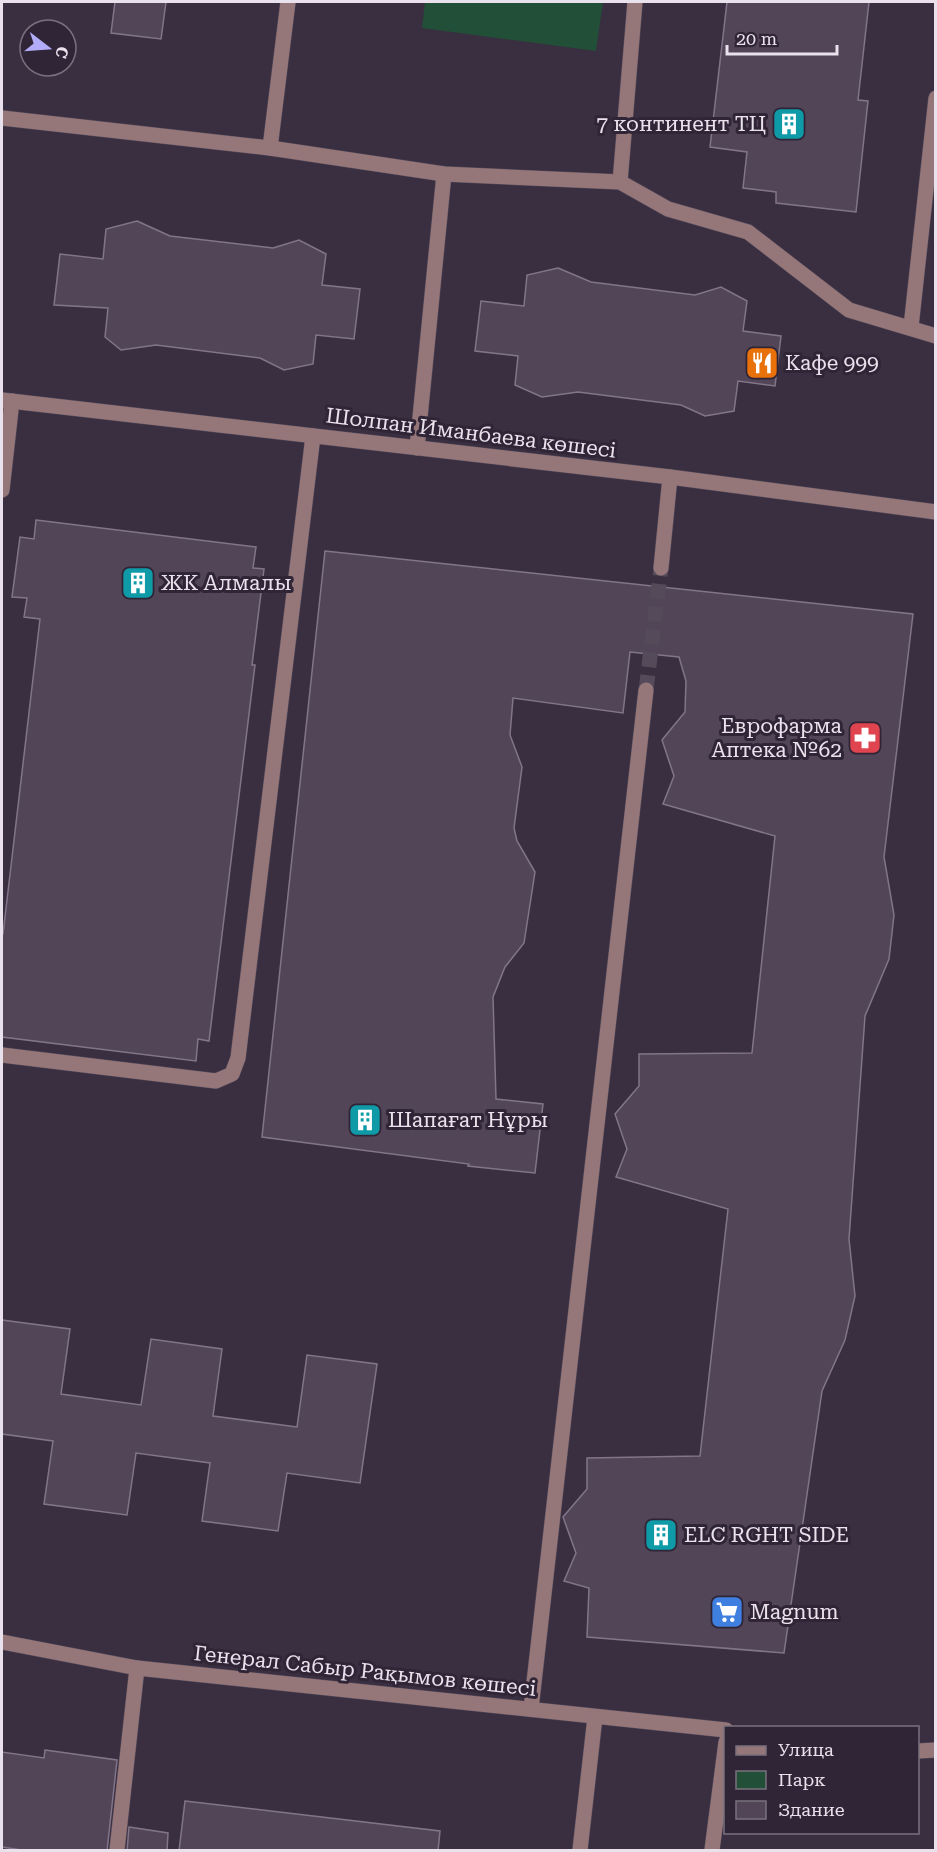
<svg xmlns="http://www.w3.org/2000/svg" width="937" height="1852" viewBox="0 0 937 1852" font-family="'Roboto Serif',serif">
	<rect width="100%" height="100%" fill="#3a2f40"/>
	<!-- green -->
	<path fill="#214f37" d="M 425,2 L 603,2 L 596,51 L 422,28 Z"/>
	<!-- building -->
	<g fill="#514557" stroke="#827589" stroke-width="1.5">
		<path d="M 115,2 L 166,2 L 161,39 L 111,33 Z"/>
		<path d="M 727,2 L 869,2 L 858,100 L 868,101 L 856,212 L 776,203 L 776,192 L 743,188 L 747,152 L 710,147 Z"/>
		<path d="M 137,221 L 170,236 L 273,248 L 299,240 L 326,254 L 322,285 L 360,289 L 354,339 L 316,335 L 313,364 L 284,370 L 260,358 L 156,345 L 121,350 L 105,337 L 108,308 L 54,305 L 60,254 L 103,259 L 106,229 Z"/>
		<path d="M 558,268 L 591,282 L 695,295 L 721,287 L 747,301 L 743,331 L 781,336 L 775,386 L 738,381 L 734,411 L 705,416 L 681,405 L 578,392 L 542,397 L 515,385 L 518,356 L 475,351 L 481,301 L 524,306 L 527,275 Z"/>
		<path d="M 36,520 L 256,547 L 253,568 L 264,569 L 252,665 L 255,665 L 209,1041 L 198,1039 L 196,1061 L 2,1037 L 2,934 L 3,934 L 40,619 L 24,617 L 27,598 L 12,597 L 20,537 L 34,539 Z"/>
		<path d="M 325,551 L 913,614 L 884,857 L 894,915 L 889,959 L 865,1016 L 849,1239 L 855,1296 L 845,1340 L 822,1391 L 784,1653 L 587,1637 L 589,1588 L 564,1581 L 576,1553 L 563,1517 L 587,1489 L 587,1458 L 700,1456 L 728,1209 L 616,1177 L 627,1149 L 615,1114 L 639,1086 L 639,1054 L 752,1053 L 775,836 L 663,804 L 674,776 L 662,740 L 685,712 L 686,681 L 679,657 L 630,652 L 623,713 L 513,698 L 510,735 L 522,767 L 514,828 L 517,841 L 535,872 L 524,943 L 505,967 L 493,997 L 496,1099 L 543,1104 L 535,1173 L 468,1166 L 469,1164 L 262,1137 Z"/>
		<path d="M 2,1320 L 70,1329 L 61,1394 L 141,1405 L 151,1339 L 222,1349 L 213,1416 L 297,1427 L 307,1355 L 377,1364 L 360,1483 L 287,1473 L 278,1531 L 202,1521 L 210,1463 L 136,1453 L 127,1515 L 44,1504 L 53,1441 L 2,1434 Z"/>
		<path d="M 45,1750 L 117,1760 L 107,1851 L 28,1851 L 2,1847 L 2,1752 L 44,1758 Z"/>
		<path d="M 185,1801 L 440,1831 L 438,1851 L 179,1851 Z"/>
		<path d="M 129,1827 L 168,1833 L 167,1851 L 127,1851 Z"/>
	</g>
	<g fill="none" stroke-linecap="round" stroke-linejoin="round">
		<!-- minor-tunnel -->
		<path stroke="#544a5a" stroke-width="15" stroke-dasharray="15 8" stroke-linecap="butt" d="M 646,690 L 661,568"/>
		<defs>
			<g id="minor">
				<path d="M 2,118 L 270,148 L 444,174 L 620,182 L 668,209 L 748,232 L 849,310 L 936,336"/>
				<path d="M 270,148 L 288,2"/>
				<path d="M 620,182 L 635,2"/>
				<path d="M 911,327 L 936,98"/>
				<path d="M 2,400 L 670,477 L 936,512"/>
				<path d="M 417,448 L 444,174"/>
				<path d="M 2,490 L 12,401"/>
				<path d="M 661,568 L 670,477"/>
				<path d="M 2,1055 L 216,1081 L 232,1074 L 238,1058 L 313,436"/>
				<path d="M 2,1642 L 137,1668 L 726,1730"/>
				<path d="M 531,1709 L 646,690"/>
				<path d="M 918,1751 L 936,1750"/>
				<path d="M 117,1850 L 137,1668"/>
				<path d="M 580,1850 L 595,1717"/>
				<path d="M 712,1850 L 726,1742"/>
			</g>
		</defs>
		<!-- minor casing -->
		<use href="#minor" stroke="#564c5c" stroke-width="16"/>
		<!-- minor -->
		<use href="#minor" stroke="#957679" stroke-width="15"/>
	</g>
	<!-- icons -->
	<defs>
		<symbol id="building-square" viewBox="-11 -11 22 22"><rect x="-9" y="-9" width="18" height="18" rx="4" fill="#0f9aa8" stroke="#302536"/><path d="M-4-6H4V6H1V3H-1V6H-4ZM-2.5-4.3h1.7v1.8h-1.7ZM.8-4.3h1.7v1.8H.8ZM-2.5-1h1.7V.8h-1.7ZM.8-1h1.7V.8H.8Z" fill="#fff"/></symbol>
		<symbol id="restaurant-square" viewBox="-11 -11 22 22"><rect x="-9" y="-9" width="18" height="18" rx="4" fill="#e8710a" stroke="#302536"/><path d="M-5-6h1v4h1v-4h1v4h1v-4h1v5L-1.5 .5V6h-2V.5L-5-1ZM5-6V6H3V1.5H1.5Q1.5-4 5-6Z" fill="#fff"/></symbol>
		<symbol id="pharmacy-square" viewBox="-11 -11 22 22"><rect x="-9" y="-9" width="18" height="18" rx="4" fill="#e0444e" stroke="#302536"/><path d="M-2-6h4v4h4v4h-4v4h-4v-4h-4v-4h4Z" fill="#fff"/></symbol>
		<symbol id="supermarket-square" viewBox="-11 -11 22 22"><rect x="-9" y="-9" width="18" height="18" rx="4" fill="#3f7fe0" stroke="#302536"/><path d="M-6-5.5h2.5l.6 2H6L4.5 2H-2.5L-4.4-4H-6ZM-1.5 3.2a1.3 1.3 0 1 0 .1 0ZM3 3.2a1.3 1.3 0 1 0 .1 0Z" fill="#fff"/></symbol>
	</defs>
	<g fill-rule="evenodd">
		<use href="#building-square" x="770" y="105" width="38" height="38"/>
		<use href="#restaurant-square" x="743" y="344" width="38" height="38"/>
		<use href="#building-square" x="119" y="564" width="38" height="38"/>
		<use href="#pharmacy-square" x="846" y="719" width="38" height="38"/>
		<use href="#building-square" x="346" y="1101" width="38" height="38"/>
		<use href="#building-square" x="642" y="1516" width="38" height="38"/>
		<use href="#supermarket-square" x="708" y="1593" width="38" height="38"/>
	</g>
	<g text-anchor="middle" stroke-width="6" stroke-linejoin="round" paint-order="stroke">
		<!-- poi labels -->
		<g font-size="21" fill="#e9e2ed" stroke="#302536" text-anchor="start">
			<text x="766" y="131" text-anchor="end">7 континент ТЦ</text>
			<text x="785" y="370">Кафе 999</text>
			<text x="161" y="590">ЖК Алмалы</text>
			<text x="842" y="733" text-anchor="end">Еврофарма<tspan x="842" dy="24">Аптека №62</tspan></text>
			<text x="388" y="1127">Шапағат Нұры</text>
			<text x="684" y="1542">ELC RGHT SIDE</text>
			<text x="750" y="1619">Magnum</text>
		</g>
		<!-- street labels -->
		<g font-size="21" fill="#e9e2ed" stroke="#302536">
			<text transform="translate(471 433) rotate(7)" y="7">Шолпан Иманбаева көшесі</text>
			<text transform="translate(365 1671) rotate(6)" y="7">Генерал Сабыр Рақымов көшесі</text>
		</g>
	</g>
	<!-- border -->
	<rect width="937" height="1852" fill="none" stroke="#e9e2ed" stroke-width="6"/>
	<!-- legend -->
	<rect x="724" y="1726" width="195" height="108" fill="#302536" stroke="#7a717f" stroke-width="1.5"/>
	<rect x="736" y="1746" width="30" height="9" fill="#957679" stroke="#7a717f" stroke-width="1.5"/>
	<text x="778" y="1756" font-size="18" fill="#e9e2ed">Улица</text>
	<rect x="736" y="1771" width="30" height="18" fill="#214f37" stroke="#7a717f" stroke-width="1.5"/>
	<text x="778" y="1786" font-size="18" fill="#e9e2ed">Парк</text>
	<rect x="736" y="1801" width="30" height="18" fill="#514557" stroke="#7a717f" stroke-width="1.5"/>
	<text x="778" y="1816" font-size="18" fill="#e9e2ed">Здание</text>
	<!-- north arrow -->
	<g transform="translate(48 48) rotate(107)"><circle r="28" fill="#302536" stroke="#7a717f" stroke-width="1.5"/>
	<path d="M0-4.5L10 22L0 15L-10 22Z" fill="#b3adf9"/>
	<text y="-9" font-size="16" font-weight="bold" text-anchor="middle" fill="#e9e2ed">С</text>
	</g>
	<!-- scale -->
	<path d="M727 45v9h110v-9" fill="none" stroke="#e9e2ed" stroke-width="3"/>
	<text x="736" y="45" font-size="18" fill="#e9e2ed" stroke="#302536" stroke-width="4.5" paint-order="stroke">20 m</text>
</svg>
